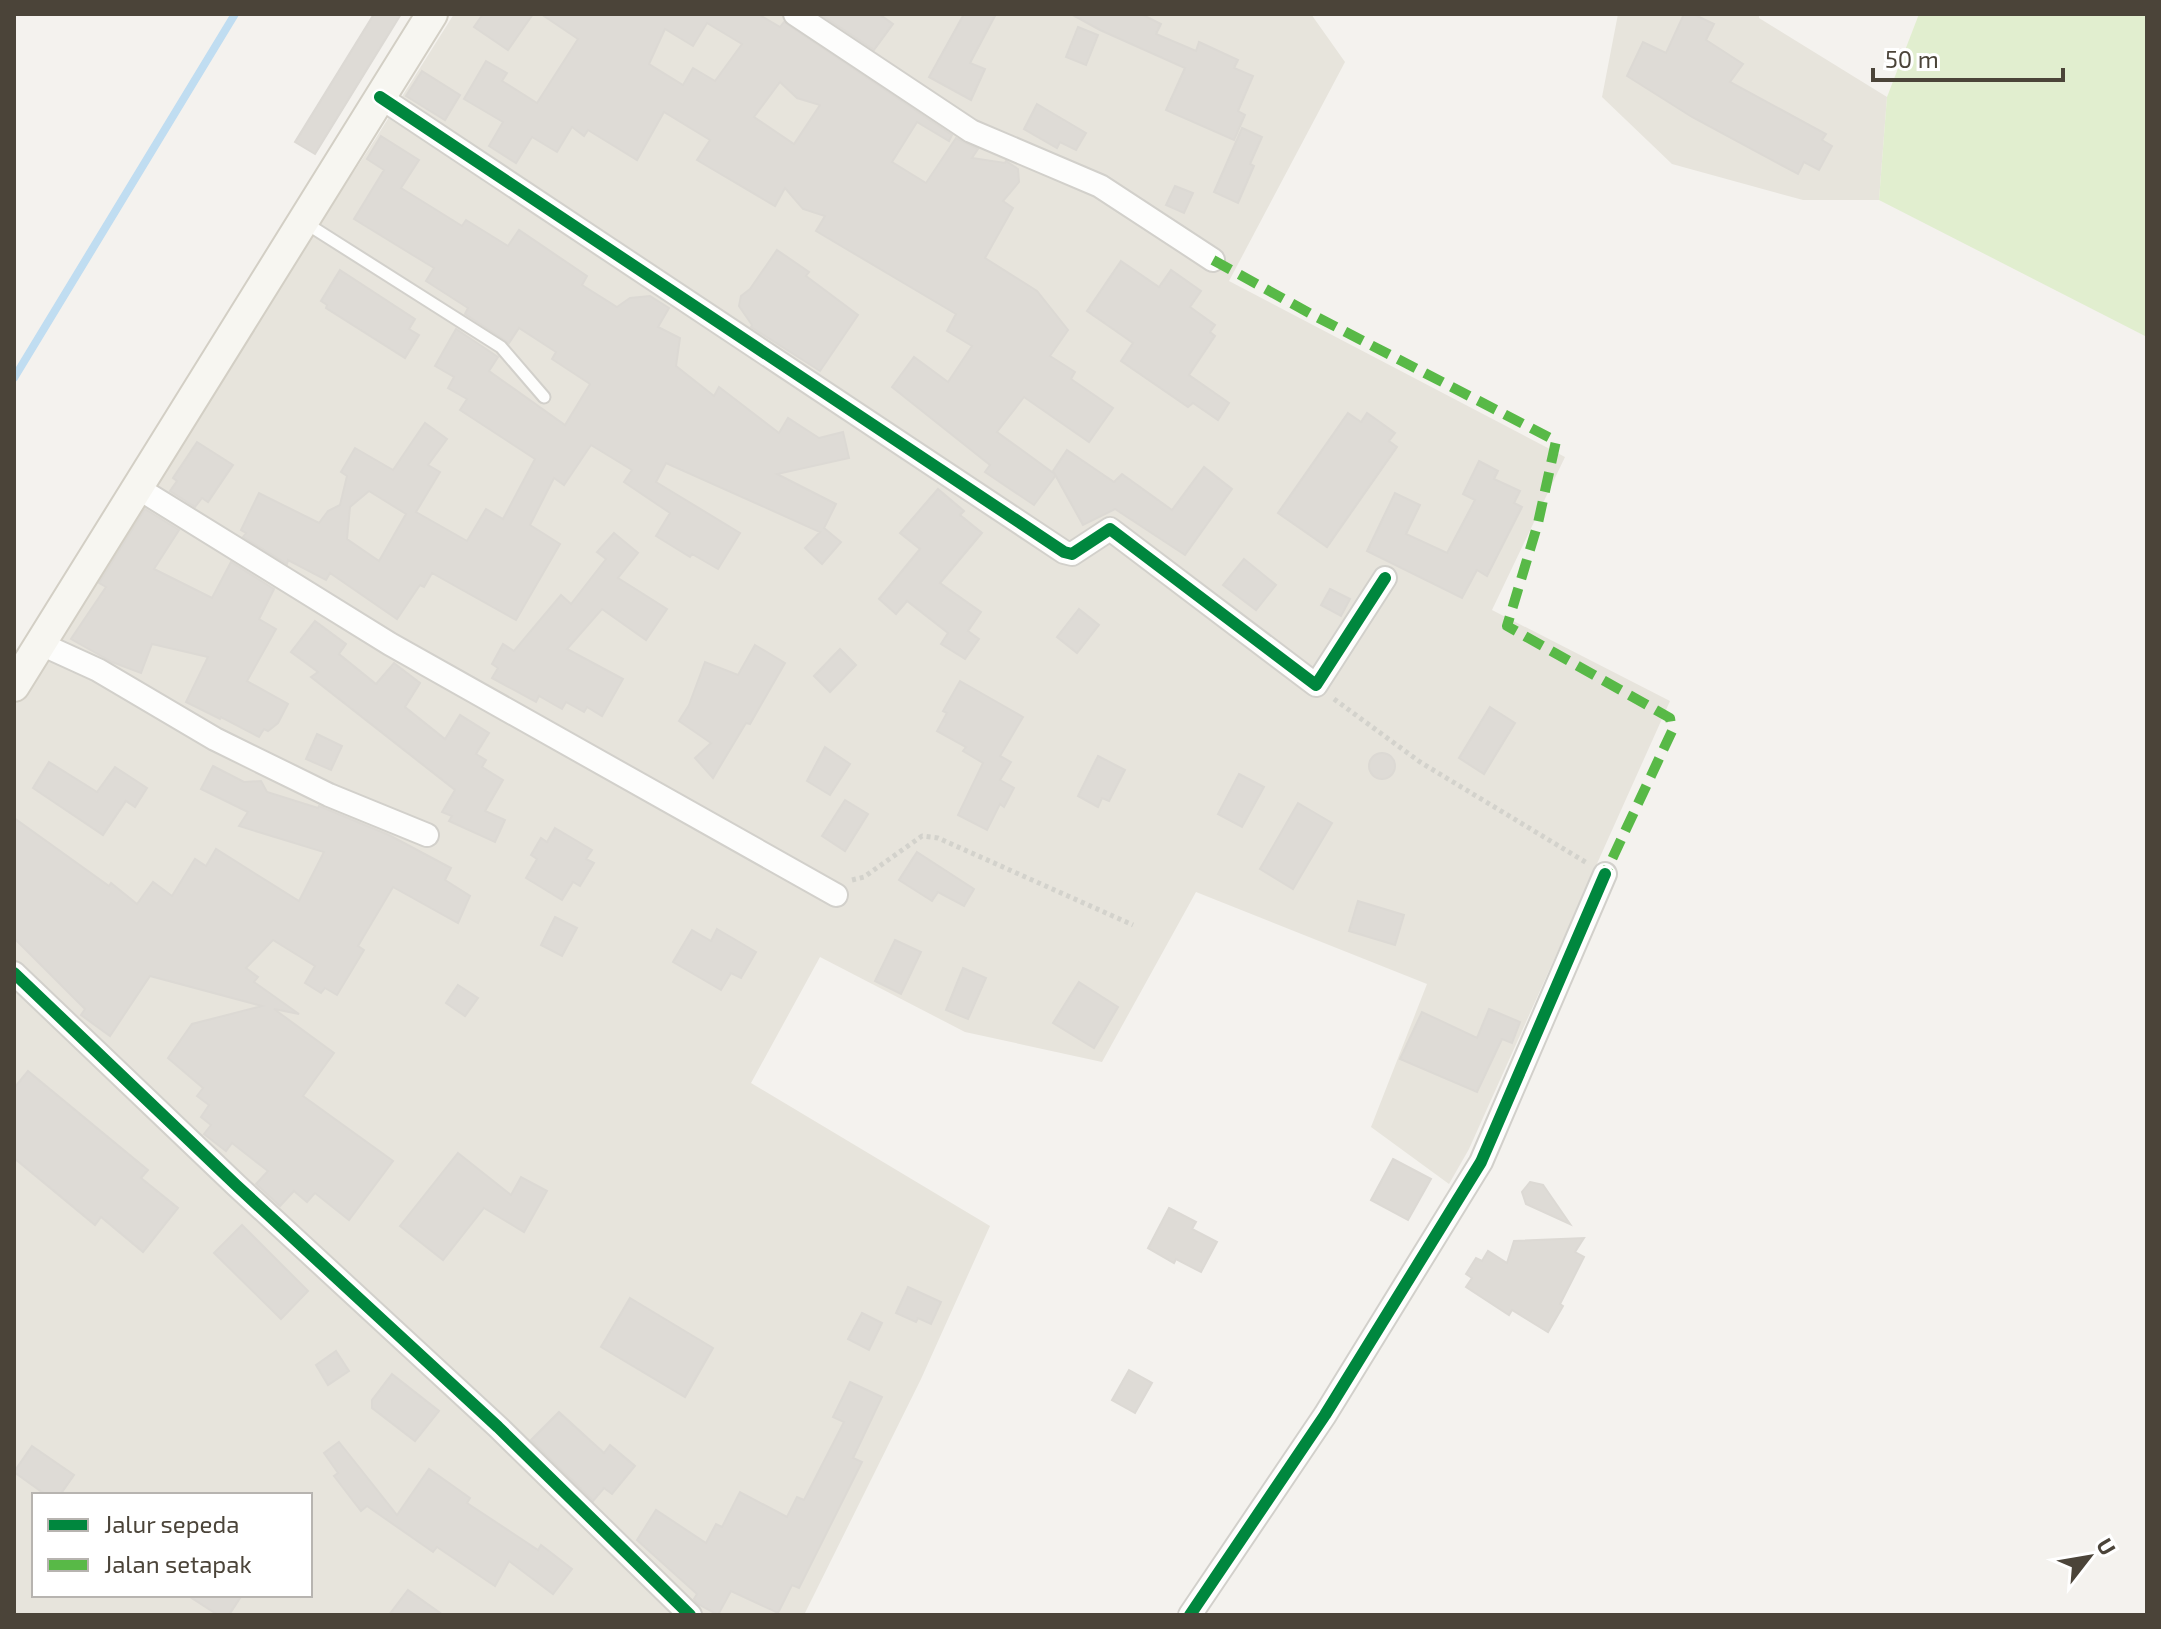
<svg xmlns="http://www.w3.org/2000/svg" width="2161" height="1629" viewBox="0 0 2161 1629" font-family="'Exo 2',sans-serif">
	<rect width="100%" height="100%" fill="#f4f2ee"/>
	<!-- residential -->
	<g fill="#e7e4dc" fill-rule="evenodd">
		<path d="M 454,14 L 1311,14 L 1345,62 L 1229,281 L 1565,457 L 1492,610 L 1670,701 L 1469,1149 L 1449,1184 L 1371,1127 L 1427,984 L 1196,892 L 1102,1062 L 965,1032 L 820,957 L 751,1083 L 990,1226 L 921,1379 L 804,1615 L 14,1615 L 14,707 L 141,496 L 374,141 ZM 34,1495 L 310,1495 L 310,1595 L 34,1595 Z"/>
		<path d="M 1618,14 L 1759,14 L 1759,18 L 1887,97 L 1879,200 L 1803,200 L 1672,164 L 1602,97 Z"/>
	</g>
	<!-- green -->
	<path fill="#e1eecf" d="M 1919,14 L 2147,14 L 2147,337 L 1879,200 L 1887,97 Z"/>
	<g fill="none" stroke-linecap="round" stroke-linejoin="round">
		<!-- stream -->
		<path stroke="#c0ddf1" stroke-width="8" d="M 14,378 L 235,14"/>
	</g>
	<!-- building -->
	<g fill="#dedbd6" stroke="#dcd9d4" stroke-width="2" fill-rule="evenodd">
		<path d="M 374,14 L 401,14 L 315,154 L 295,142 Z"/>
		<path d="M 483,14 L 533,14 L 508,50 L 474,27 Z"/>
		<path d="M 541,14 L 758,14 L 780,27 L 784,22 L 952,135 L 949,141 L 917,122 L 892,162 L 926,183 L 956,138 L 978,149 L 972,158 L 1005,163 L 1006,161 L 1018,169 L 1019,182 L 1003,201 L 1013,208 L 985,258 L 1037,291 L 1068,330 L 1050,356 L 1075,372 L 1071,379 L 1113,408 L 1089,442 L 1024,397 L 997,432 L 1056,475 L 1034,505 L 985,472 L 990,465 L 892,387 L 914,357 L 948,382 L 972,346 L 947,331 L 956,314 L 816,231 L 825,216 L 803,209 L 785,188 L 775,206 L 697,160 L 710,140 L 664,112 L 637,160 L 588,130 L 584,136 L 572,127 L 557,152 L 532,137 L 516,163 L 489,146 L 503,122 L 464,99 L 486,61 L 507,73 L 502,81 L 537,103 L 578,39 ZM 707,23 L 742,44 L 715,81 L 693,68 L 683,85 L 649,64 L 665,29 L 693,46 ZM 780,82 L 797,98 L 820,105 L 794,144 L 754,117 Z"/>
		<path d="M 820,14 L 879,14 L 893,24 L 874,50 Z"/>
		<path d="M 964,14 L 996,14 L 970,63 L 985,69 L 971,100 L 929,77 Z"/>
		<path d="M 1071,14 L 1141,14 L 1161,24 L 1156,34 L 1196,51 L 1199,42 L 1238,60 L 1234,68 L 1253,76 L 1238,111 L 1245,115 L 1234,140 L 1166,110 L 1185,68 L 1100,30 Z"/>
		<path d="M 1684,14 L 1693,14 L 1714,24 L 1706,40 L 1743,64 L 1730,82 L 1826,134 L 1822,140 L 1832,146 L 1819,170 L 1804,162 L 1798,174 L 1692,117 L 1627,76 L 1643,42 L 1666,53 Z"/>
		<path d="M 1078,27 L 1098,35 L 1086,65 L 1066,57 Z"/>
		<path d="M 422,71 L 460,95 L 445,120 L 406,96 Z"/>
		<path d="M 1037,104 L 1086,133 L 1076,150 L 1060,142 L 1057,148 L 1024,129 Z"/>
		<path d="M 1242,128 L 1262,137 L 1250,164 L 1254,166 L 1238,203 L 1214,192 Z"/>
		<path d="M 381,136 L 419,160 L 401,188 L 462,226 L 466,220 L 508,246 L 519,230 L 587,276 L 582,285 L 617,307 L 630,298 L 650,296 L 669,308 L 658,327 L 680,338 L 676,366 L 714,396 L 719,387 L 779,433 L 788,418 L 819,438 L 843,432 L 849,458 L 777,474 L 836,504 L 824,528 L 841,542 L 822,564 L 805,548 L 820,532 L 666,463 L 656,482 L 740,533 L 718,569 L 692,554 L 690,557 L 656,536 L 670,513 L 624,482 L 632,470 L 591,445 L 564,485 L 554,478 L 530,525 L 560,544 L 516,620 L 432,573 L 424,587 L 420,585 L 397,619 L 330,573 L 326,580 L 288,560 L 287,564 L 243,537 L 246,533 L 241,530 L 259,493 L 319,523 L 328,511 L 340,505 L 347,476 L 341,472 L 355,448 L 393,470 L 425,423 L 447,439 L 428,465 L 440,472 L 416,512 L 467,541 L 486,509 L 503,519 L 535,459 L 460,410 L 467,399 L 448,388 L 454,377 L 435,366 L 456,329 L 498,357 L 489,371 L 565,425 L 590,384 L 552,359 L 556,352 L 519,328 L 509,343 L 465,314 L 468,308 L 426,281 L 434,268 L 354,219 L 384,170 L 367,159 ZM 369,491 L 406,514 L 379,561 L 347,539 L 350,507 Z"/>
		<path d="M 1175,186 L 1193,193 L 1184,213 L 1166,205 Z"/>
		<path d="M 777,250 L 809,272 L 806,276 L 858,315 L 820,371 L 751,327 L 752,325 L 739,306 L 741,296 L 750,289 Z"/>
		<path d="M 1121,261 L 1159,287 L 1171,270 L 1201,291 L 1190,307 L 1215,325 L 1210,332 L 1215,336 L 1189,375 L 1229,403 L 1218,420 L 1193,403 L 1188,407 L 1121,361 L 1133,343 L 1087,311 Z"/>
		<path d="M 340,270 L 415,319 L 409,329 L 419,335 L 405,358 L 326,308 L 327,305 L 321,301 Z"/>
		<path d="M 1348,413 L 1361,422 L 1367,413 L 1395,433 L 1389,441 L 1397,447 L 1327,547 L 1278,513 Z"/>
		<path d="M 197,442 L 233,465 L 208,502 L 202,498 L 195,507 L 170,491 L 177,481 L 173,478 Z"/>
		<path d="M 1067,450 L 1114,482 L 1122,474 L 1172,510 L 1204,467 L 1232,489 L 1185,555 L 1115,509 L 1083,525 L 1053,471 Z"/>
		<path d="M 1479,461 L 1498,471 L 1494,479 L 1520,491 L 1514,503 L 1522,507 L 1487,576 L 1477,570 L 1462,598 L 1367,551 L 1395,493 L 1420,505 L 1406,534 L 1447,553 L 1475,500 L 1463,494 Z"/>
		<path d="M 938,489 L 964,511 L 960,515 L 982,533 L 940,583 L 981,612 L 968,631 L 979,639 L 965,659 L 941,644 L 948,633 L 907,601 L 896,614 L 879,599 L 920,549 L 900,533 Z"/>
		<path d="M 145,509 L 179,530 L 154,569 L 212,598 L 231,562 L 274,589 L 259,619 L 276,629 L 247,681 L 288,704 L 278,723 L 268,731 L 264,729 L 259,737 L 221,717 L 220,719 L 186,702 L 208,657 L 152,644 L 141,673 L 112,662 L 71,639 L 106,587 L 99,583 Z"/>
		<path d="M 614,533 L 638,553 L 618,578 L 667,609 L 646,640 L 602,609 L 567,649 L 623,679 L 602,716 L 587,707 L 584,712 L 566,702 L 562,709 L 539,696 L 536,702 L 492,678 L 498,668 L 492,664 L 503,644 L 514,651 L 561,595 L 571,604 L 606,559 L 597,552 Z"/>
		<path d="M 1244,559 L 1276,585 L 1256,610 L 1223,585 Z"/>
		<path d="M 1330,589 L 1350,599 L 1341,616 L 1321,605 Z"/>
		<path d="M 1079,609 L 1099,625 L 1077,653 L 1057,637 Z"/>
		<path d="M 315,621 L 346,644 L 339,654 L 376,684 L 394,663 L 420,683 L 405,707 L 445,739 L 460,715 L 489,733 L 476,754 L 486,760 L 482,767 L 503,780 L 485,811 L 505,820 L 495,842 L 449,821 L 452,816 L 442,812 L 455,790 L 311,677 L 318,672 L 291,652 Z"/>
		<path d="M 755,645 L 785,663 L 750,724 L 746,723 L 713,778 L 695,758 L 711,743 L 679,721 L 689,705 L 705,662 L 738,675 Z"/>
		<path d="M 840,649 L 856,665 L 830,692 L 814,676 Z"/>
		<path d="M 960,681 L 1023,717 L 1000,756 L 1011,762 L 1000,780 L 1014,788 L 1004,807 L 1000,804 L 987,830 L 958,815 L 983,763 L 963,751 L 966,747 L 937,731 L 947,713 L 943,711 Z"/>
		<path d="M 1490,707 L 1515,723 L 1484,774 L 1459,758 Z"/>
		<path d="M 317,734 L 342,746 L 331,770 L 306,759 Z"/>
		<path d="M 825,747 L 850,764 L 830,795 L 807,781 Z"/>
		<circle cx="1382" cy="766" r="13"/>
		<path d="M 1098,756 L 1125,770 L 1109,801 L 1102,798 L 1098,807 L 1078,796 Z"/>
		<path d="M 49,762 L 97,792 L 115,767 L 147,788 L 135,807 L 126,801 L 103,835 L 33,788 Z"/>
		<path d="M 213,766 L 244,782 L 261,781 L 267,792 L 318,808 L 319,806 L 389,835 L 451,868 L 445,880 L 470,896 L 458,923 L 393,887 L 358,946 L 364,950 L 337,995 L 325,988 L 321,993 L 305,983 L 315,966 L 273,940 L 246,968 L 258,977 L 254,982 L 299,1014 L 274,1009 L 334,1053 L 303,1096 L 393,1161 L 349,1220 L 315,1193 L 307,1202 L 294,1191 L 280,1206 L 256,1184 L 268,1171 L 232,1143 L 226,1151 L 204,1134 L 211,1125 L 201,1117 L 209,1105 L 197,1096 L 203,1088 L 168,1058 L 192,1024 L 262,1006 L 150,976 L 110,1036 L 81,1015 L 85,1009 L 14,938 L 14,818 L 109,886 L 111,883 L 137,904 L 153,882 L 172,896 L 195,859 L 206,866 L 216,849 L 299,901 L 324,852 L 239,826 L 248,812 L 201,789 Z"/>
		<path d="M 1239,774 L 1264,787 L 1242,827 L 1218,814 Z"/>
		<path d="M 845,800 L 868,814 L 845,851 L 822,836 Z"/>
		<path d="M 1298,803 L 1332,823 L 1293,889 L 1260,869 Z"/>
		<path d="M 555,828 L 592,850 L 586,859 L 594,863 L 580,886 L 573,882 L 562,900 L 526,878 L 537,859 L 531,855 L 541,838 L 547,842 Z"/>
		<path d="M 917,852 L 974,889 L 964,906 L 938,892 L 932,901 L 899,880 Z"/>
		<path d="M 1358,901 L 1404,915 L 1395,945 L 1349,931 Z"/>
		<path d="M 555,917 L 577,928 L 562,956 L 541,945 Z"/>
		<path d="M 717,929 L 756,952 L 741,978 L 731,973 L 721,990 L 673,962 L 692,930 L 711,941 Z"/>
		<path d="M 895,940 L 921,952 L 901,994 L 875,981 Z"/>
		<path d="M 963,968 L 986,978 L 968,1019 L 946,1010 Z"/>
		<path d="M 1079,982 L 1118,1007 L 1094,1048 L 1053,1023 Z"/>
		<path d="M 458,985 L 478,998 L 465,1016 L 446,1003 Z"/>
		<path d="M 1489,1009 L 1520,1022 L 1512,1043 L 1502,1039 L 1477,1092 L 1400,1059 L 1422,1012 L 1477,1038 Z"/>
		<path d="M 28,1071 L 148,1170 L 141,1178 L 178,1208 L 143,1252 L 101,1217 L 95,1225 L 14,1158 L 14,1088 Z"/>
		<path d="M 458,1153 L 511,1195 L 521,1177 L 547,1191 L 524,1232 L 484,1208 L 443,1260 L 400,1226 Z"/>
		<path d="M 1393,1159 L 1431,1179 L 1408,1220 L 1371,1200 Z"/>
		<path d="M 1530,1182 L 1543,1185 L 1570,1224 L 1526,1204 L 1522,1192 Z"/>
		<path d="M 1169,1208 L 1196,1222 L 1192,1229 L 1217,1242 L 1201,1272 L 1176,1259 L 1174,1263 L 1148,1248 Z"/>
		<path d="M 242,1225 L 308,1291 L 281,1319 L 214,1253 Z"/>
		<path d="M 1584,1238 L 1575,1252 L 1584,1257 L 1560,1304 L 1563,1306 L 1548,1332 L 1512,1310 L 1509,1315 L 1466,1287 L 1472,1278 L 1466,1274 L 1476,1258 L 1482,1261 L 1488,1251 L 1507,1263 L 1514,1241 Z"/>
		<path d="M 908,1287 L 941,1302 L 931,1324 L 918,1318 L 916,1322 L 896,1313 Z"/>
		<path d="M 630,1298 L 713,1348 L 685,1397 L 601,1347 Z"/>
		<path d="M 862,1313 L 882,1323 L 869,1350 L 848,1339 Z"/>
		<path d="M 336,1351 L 349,1371 L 328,1385 L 316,1365 Z"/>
		<path d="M 1129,1370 L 1152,1383 L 1135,1413 L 1112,1400 Z"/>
		<path d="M 392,1374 L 439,1411 L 415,1441 L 372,1408 L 372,1400 Z"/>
		<path d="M 850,1382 L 882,1397 L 853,1458 L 862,1462 L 799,1588 L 792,1585 L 778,1613 L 731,1591 L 718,1615 L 698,1604 L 694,1599 L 697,1594 L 637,1540 L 656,1510 L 706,1543 L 716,1524 L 722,1527 L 740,1492 L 787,1517 L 797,1497 L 804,1500 L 844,1422 L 833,1417 Z"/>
		<path d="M 559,1412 L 604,1453 L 610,1445 L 635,1466 L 612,1494 L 604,1488 L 593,1501 L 531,1440 Z"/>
		<path d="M 339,1442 L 397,1515 L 429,1469 L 470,1498 L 467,1503 L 538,1550 L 541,1545 L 572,1569 L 553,1594 L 509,1561 L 495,1586 L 437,1547 L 433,1552 L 367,1506 L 361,1511 L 334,1476 L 338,1473 L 324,1453 Z"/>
		<path d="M 32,1446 L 74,1475 L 60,1495 L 46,1495 L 14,1472 Z"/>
		<path d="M 408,1590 L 443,1615 L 389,1615 Z"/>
		<path d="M 187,1595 L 242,1595 L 229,1615 L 218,1615 Z"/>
	</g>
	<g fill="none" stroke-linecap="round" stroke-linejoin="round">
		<defs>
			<path id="service" d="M 304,222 L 501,347 L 544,397"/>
			<g id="minor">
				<path d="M 795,14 L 971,131 L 1100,186 L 1213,260"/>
				<path d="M 380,97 L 1064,552 L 1072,554 L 1110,529 L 1316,685 L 1385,578"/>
				<path d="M 138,488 L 390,644 L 836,895"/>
				<path d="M 41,644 L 98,670 L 215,739 L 329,795 L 427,835"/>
				<path d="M 14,973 L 236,1185 L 498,1427 L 690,1615"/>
				<path d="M 1190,1615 L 1325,1415 L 1481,1162 L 1605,874"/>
			</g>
			<path id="secondary" d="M 14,686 L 432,14"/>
		</defs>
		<!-- service casing -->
		<use href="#service" stroke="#d2d0cb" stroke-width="15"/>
		<!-- minor casing -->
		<use href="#minor" stroke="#d2d0cb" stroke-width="26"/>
		<!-- secondary casing -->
		<use href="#secondary" stroke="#d3cfc5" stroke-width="34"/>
		<!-- path -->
		<g stroke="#d3d2cc" stroke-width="5" stroke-dasharray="4 4" stroke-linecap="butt">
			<path d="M 1334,699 L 1420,762 L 1587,863"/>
			<path d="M 852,880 L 864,877 L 922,836 L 938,838 L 1133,925"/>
		</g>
		<!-- service -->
		<use href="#service" stroke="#fdfdfc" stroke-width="11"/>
		<!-- minor -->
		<use href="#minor" stroke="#fdfdfc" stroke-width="22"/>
		<!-- secondary -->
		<use href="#secondary" stroke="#f7f6f1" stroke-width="30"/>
		<!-- quiet -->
		<path stroke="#58b947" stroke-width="10" stroke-dasharray="20 10" stroke-linecap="butt" d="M 1213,260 L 1313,315 L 1556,441 L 1538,523 L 1507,626 L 1670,718 L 1672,731 L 1605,874"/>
		<defs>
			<g id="cycleway">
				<path d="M 380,97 L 1064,552 L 1072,554 L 1110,529 L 1316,685 L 1385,578"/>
				<path d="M 14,973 L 236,1185 L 498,1427 L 690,1615"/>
				<path d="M 1190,1615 L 1325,1415 L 1481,1162 L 1605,874"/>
			</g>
		</defs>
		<!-- cycleway casing -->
		<use href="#cycleway" stroke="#fff" stroke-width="17"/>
		<!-- cycleway -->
		<use href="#cycleway" stroke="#00873e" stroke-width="12"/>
	</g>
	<!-- border -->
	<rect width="2161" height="1629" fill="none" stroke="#4b4439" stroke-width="32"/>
	<!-- legend -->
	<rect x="32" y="1493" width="280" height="104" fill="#ffffff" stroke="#b7b4b0" stroke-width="2"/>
	<rect x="48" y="1519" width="40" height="12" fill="#00873e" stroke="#b7b4b0" stroke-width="2"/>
	<text x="104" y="1533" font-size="24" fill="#4b4439">Jalur sepeda</text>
	<rect x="48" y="1559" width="40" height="12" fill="#58b947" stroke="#b7b4b0" stroke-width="2"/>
	<text x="104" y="1573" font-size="24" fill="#4b4439">Jalan setapak</text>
	<!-- north arrow -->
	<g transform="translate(2089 1557) rotate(59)" stroke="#ffffff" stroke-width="6" paint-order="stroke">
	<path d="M0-6L14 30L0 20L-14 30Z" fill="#4b4439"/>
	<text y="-12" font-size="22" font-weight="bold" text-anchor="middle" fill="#4b4439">U</text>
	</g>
	<!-- scale -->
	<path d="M1873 68v12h190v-12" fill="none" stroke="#4b4439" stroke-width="4"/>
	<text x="1885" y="68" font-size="24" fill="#4b4439" stroke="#ffffff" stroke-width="6" paint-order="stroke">50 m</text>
</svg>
